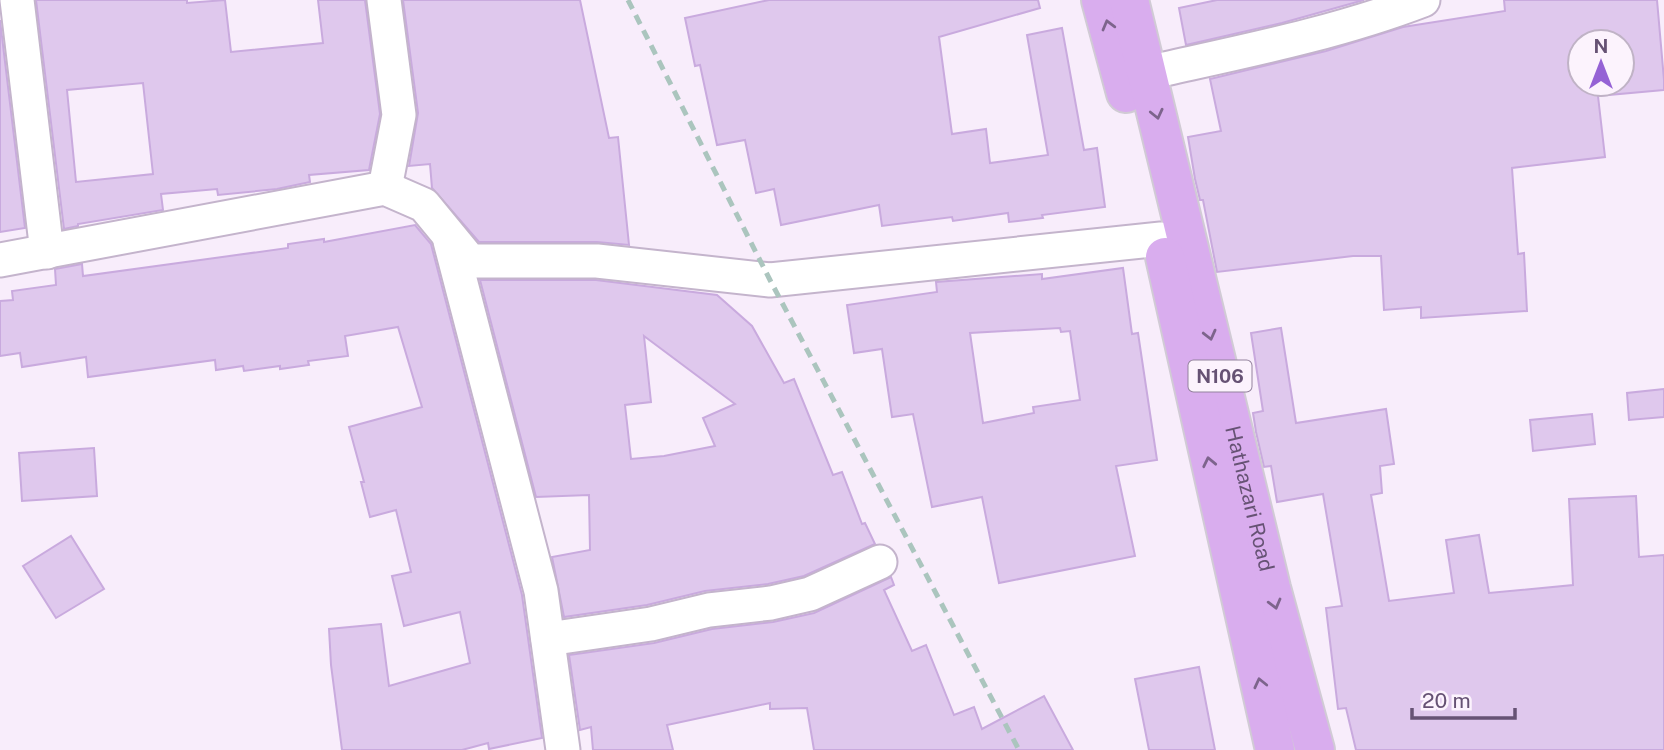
<svg xmlns="http://www.w3.org/2000/svg" width="1664" height="750" viewBox="0 0 1664 750" font-family="'Public Sans',sans-serif">
	<rect width="100%" height="100%" fill="#f8edfb"/>
	<!-- building -->
	<g fill="#dfc8ed" stroke="#c9aade" stroke-width="2" fill-rule="evenodd">
		<path d="M 36,0 L 187,0 L 187,3 L 225,0 L 231,52 L 323,43 L 318,0 L 365,0 L 380,114 L 369,170 L 309,175 L 310,182 L 277,189 L 218,195 L 217,189 L 161,194 L 163,210 L 78,224 L 78,226 L 64,229 ZM 143,83 L 153,174 L 76,182 L 67,90 Z"/>
		<path d="M 403,0 L 580,0 L 609,138 L 618,137 L 629,245 L 597,242 L 479,242 L 432,188 L 430,164 L 409,166 L 418,113 Z"/>
		<path d="M 769,0 L 1038,0 L 1040,8 L 939,37 L 952,134 L 986,129 L 990,163 L 1048,155 L 1027,35 L 1062,28 L 1084,150 L 1097,148 L 1105,207 L 1042,215 L 1043,218 L 1009,222 L 1008,213 L 953,221 L 952,217 L 882,226 L 879,205 L 781,225 L 774,189 L 756,193 L 745,140 L 717,145 L 700,65 L 695,66 L 685,18 Z"/>
		<path d="M 1217,0 L 1364,0 L 1282,23 L 1186,45 L 1179,8 Z"/>
		<path d="M 1504,0 L 1657,0 L 1664,80 L 1664,90 L 1598,96 L 1605,157 L 1512,168 L 1518,254 L 1524,253 L 1527,311 L 1421,318 L 1421,307 L 1384,310 L 1381,256 L 1353,256 L 1217,272 L 1203,200 L 1200,200 L 1195,179 L 1188,137 L 1221,131 L 1210,79 L 1326,51 L 1403,27 L 1505,11 ZM 1580,42 L 1622,42 L 1622,84 L 1580,84 Z"/>
		<path d="M 0,20 L 25,228 L 0,232 Z"/>
		<path d="M 415,225 L 431,244 L 522,595 L 542,738 L 489,749 L 488,743 L 462,750 L 342,750 L 331,665 L 329,629 L 381,624 L 389,686 L 470,663 L 460,612 L 404,626 L 392,576 L 411,572 L 396,510 L 370,517 L 361,482 L 364,482 L 349,427 L 422,407 L 398,327 L 345,336 L 348,356 L 308,361 L 309,365 L 280,369 L 280,366 L 244,371 L 243,366 L 216,370 L 215,360 L 88,377 L 86,357 L 22,367 L 20,353 L 0,356 L 0,301 L 13,300 L 12,291 L 56,285 L 55,269 L 82,264 L 83,276 L 288,248 L 288,244 L 324,239 L 324,242 Z"/>
		<path d="M 1123,268 L 1132,334 L 1138,333 L 1157,460 L 1116,466 L 1135,556 L 999,583 L 982,497 L 932,507 L 913,414 L 892,417 L 882,349 L 854,353 L 847,305 L 937,292 L 936,282 L 1042,274 L 1042,279 ZM 1060,328 L 1061,332 L 1070,331 L 1080,400 L 1033,407 L 1034,413 L 983,423 L 970,333 Z"/>
		<path d="M 480,280 L 596,280 L 717,295 L 752,326 L 784,383 L 794,379 L 833,475 L 842,472 L 862,524 L 865,523 L 875,544 L 804,576 L 768,584 L 705,591 L 647,605 L 564,617 L 552,557 L 590,550 L 589,495 L 536,497 ZM 644,336 L 735,404 L 703,418 L 715,446 L 664,456 L 631,459 L 625,405 L 651,402 Z"/>
		<path d="M 1281,328 L 1296,423 L 1386,409 L 1394,464 L 1380,466 L 1382,493 L 1371,495 L 1389,601 L 1454,593 L 1446,540 L 1479,535 L 1489,593 L 1573,585 L 1569,499 L 1636,496 L 1639,557 L 1664,555 L 1664,750 L 1356,750 L 1346,708 L 1338,709 L 1326,608 L 1342,606 L 1323,494 L 1277,502 L 1271,466 L 1264,467 L 1256,432 L 1253,413 L 1263,411 L 1251,333 Z"/>
		<path d="M 1664,389 L 1664,417 L 1629,420 L 1627,393 Z"/>
		<path d="M 1592,414 L 1595,444 L 1533,451 L 1530,420 Z"/>
		<path d="M 94,448 L 97,496 L 22,501 L 19,453 Z"/>
		<path d="M 71,536 L 104,589 L 56,618 L 23,566 Z"/>
		<path d="M 891,577 L 894,585 L 884,590 L 912,651 L 926,645 L 954,715 L 974,707 L 982,729 L 1044,696 L 1073,750 L 814,750 L 807,708 L 770,709 L 770,703 L 667,725 L 673,750 L 593,750 L 591,727 L 580,730 L 569,655 L 654,643 L 712,629 L 773,622 L 814,613 Z"/>
		<path d="M 1199,667 L 1215,750 L 1149,750 L 1135,679 Z"/>
	</g>
	<g fill="none" stroke-linecap="round" stroke-linejoin="round">
		<defs>
			<g id="minor">
				<path d="M 17,0 L 47,252"/>
				<path d="M 384,0 L 399,115 L 385,188"/>
				<path d="M 1147,73 C 1240,52 1334,34 1423,0"/>
				<path d="M 450,241 L 541,591 L 563,750"/>
				<path d="M 0,260 L 385,188 L 424,205 L 470,261 L 597,261 L 770,280 L 1161,239"/>
				<path d="M 548,639 L 651,624 L 709,610 L 771,603 L 810,594 L 880,562"/>
			</g>
			<g id="trunk">
				<path d="M 1101,0 L 1126,93"/>
				<path id="s1" d="M 1129,0 L 1271,588 L 1315,750"/>
				<path d="M 1165,257 L 1275,750"/>
			</g>
		</defs>
		<!-- minor casing -->
		<use href="#minor" stroke="#c4b4cc" stroke-width="37"/>
		<!-- trunk casing -->
		<use href="#trunk" stroke="#d1cbd5" stroke-width="42"/>
		<!-- minor -->
		<use href="#minor" stroke="#fff" stroke-width="33"/>
		<!-- trunk -->
		<use href="#trunk" stroke="#d9adee" stroke-width="38"/>
		<!-- rail -->
		<path stroke="#abc5be" stroke-width="5" stroke-dasharray="10 7" stroke-linecap="butt" d="M 628,0 L 770,280 L 1019,750"/>
	</g>
	<!-- one-way arrows -->
	<defs><path id="oneway-chevron" d="M-2-3.5L2.5 0L-2 3.5" fill="none" stroke-width="1.6" stroke-linecap="round" stroke-linejoin="round" transform="scale(1.75)"/></defs>
	<g stroke="#7d648c">
		<use href="#oneway-chevron" transform="translate(1108 25) rotate(-105)"/>
		<use href="#oneway-chevron" transform="translate(1157 114) rotate(77)"/>
		<use href="#oneway-chevron" transform="translate(1210 335) rotate(76)"/>
		<use href="#oneway-chevron" transform="translate(1209 462) rotate(-102)"/>
		<use href="#oneway-chevron" transform="translate(1275 604) rotate(75)"/>
		<use href="#oneway-chevron" transform="translate(1260 683) rotate(-103)"/>
	</g>
	<g text-anchor="middle" stroke-width="7" stroke-linejoin="round" paint-order="stroke">
		<!-- shield labels -->
		<rect fill="#fcf3fd" stroke="#93829d" stroke-width="2" x="1188.5" y="360.5" width="63" height="31" rx="5"/>
		<g font-size="19" font-weight="bold" fill="#665274">
			<text x="1220" y="383">N106</text>
		</g>
		<!-- street labels -->
		<g font-size="21" fill="#665274" stroke="#fcf3fd">
			<text dy="7" stroke="none"><textPath href="#s1" startOffset="513">Hathazari Road</textPath></text>
		</g>
	</g>
	<!-- north arrow -->
	<g transform="translate(1601 63)"><circle r="33" fill="#fcf3fd" stroke="#c0b3c6" stroke-width="2"/>
	<path d="M0-5L12 26L0 18L-12 26Z" fill="#9562d5"/>
	<text y="-10" font-size="19" font-weight="bold" text-anchor="middle" fill="#665274">N</text>
	</g>
	<!-- scale -->
	<path d="M1412 708v10h103v-10" fill="none" stroke="#665274" stroke-width="3.5"/>
	<text x="1422" y="708" font-size="21" fill="#665274" stroke="#fcf3fd" stroke-width="5" paint-order="stroke">20 m</text>
</svg>
